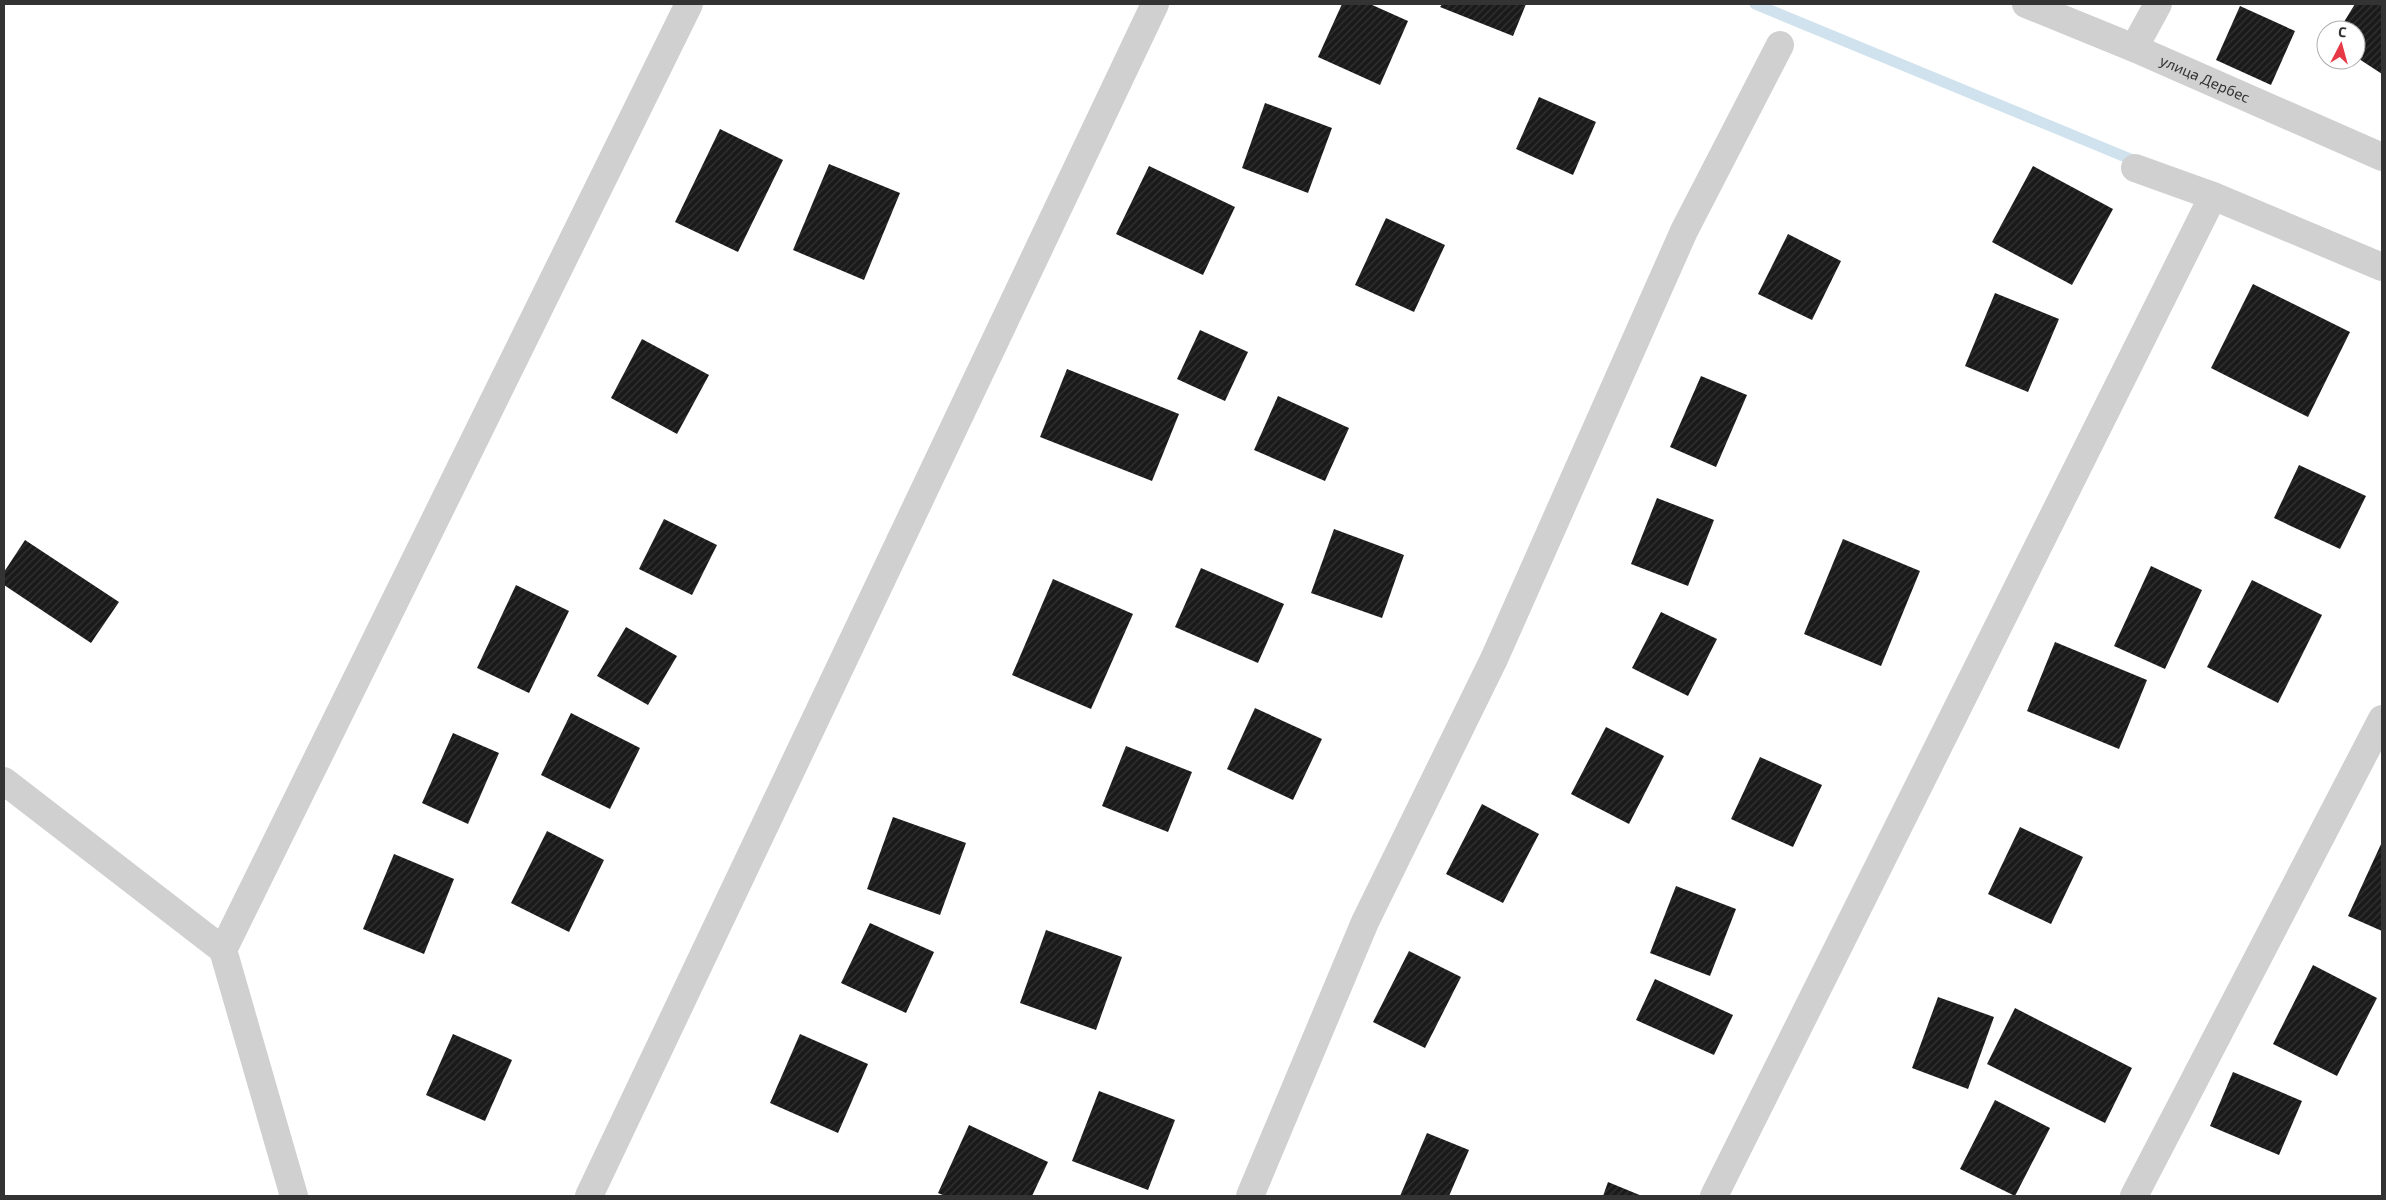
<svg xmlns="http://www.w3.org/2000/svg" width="2386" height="1200" viewBox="0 0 2386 1200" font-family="'Exo 2',sans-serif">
	<defs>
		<pattern id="building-hatch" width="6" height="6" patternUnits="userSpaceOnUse" patternTransform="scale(1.25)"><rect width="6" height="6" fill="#1a1a1a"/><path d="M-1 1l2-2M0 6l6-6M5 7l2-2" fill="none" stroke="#333"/></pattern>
	</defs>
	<rect width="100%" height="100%" fill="#fff"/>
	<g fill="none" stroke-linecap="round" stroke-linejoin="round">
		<!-- stream -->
		<path stroke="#cfe2ee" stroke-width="11" d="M 1755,4 L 2140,163"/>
	</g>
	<!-- building -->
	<g fill="url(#building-hatch)">
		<path d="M 1342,4 L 1370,4 L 1408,21 L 1380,85 L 1318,57 Z"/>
		<path d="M 1442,4 L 1526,4 L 1513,36 L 1440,7 Z"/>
		<path d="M 2355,4 L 2382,4 L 2382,74 L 2356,57 L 2356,30 L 2339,30 Z"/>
		<path d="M 2240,6 L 2295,31 L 2271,85 L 2216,60 Z"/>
		<path d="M 1539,97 L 1596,122 L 1573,175 L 1516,149 Z"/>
		<path d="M 1265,103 L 1332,128 L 1308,193 L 1242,168 Z"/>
		<path d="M 720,129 L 783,160 L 738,252 L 675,222 Z"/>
		<path d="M 829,164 L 900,193 L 864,280 L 793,250 Z"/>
		<path d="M 1149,166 L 1235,207 L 1203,275 L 1116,234 Z"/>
		<path d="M 2033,166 L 2113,209 L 2072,285 L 1992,242 Z"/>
		<path d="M 1386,218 L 1445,245 L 1414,312 L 1355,285 Z"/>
		<path d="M 1788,234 L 1841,261 L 1812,320 L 1758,294 Z"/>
		<path d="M 2253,284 L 2350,332 L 2308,417 L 2211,368 Z"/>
		<path d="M 1995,293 L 2059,319 L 2028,392 L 1965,366 Z"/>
		<path d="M 1200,330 L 1248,352 L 1225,401 L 1177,379 Z"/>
		<path d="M 642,339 L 709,375 L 677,434 L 611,398 Z"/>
		<path d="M 1067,369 L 1179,414 L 1152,481 L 1040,437 Z"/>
		<path d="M 1701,376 L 1747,395 L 1716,467 L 1670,447 Z"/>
		<path d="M 1278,396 L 1349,428 L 1325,481 L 1254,450 Z"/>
		<path d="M 2299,465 L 2366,496 L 2340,549 L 2274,518 Z"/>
		<path d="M 1657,498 L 1714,520 L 1688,586 L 1631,564 Z"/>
		<path d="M 664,519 L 717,545 L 692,595 L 639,569 Z"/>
		<path d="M 1334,529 L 1404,555 L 1382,618 L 1311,593 Z"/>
		<path d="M 1843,539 L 1920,571 L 1881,666 L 1804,634 Z"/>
		<path d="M 25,540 L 119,602 L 91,643 L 4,585 L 4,572 Z"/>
		<path d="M 2151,566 L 2202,590 L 2165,669 L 2114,646 Z"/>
		<path d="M 1201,568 L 1284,604 L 1258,663 L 1175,627 Z"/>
		<path d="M 1053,579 L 1133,614 L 1091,709 L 1012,675 Z"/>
		<path d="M 2252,580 L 2322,615 L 2278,703 L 2207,667 Z"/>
		<path d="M 516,585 L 569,611 L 529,693 L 477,668 Z"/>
		<path d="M 1661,612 L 1717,639 L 1688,696 L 1632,668 Z"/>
		<path d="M 626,627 L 677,656 L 648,705 L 597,676 Z"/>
		<path d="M 2055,642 L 2147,680 L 2119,749 L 2027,711 Z"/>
		<path d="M 1255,708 L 1322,739 L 1293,800 L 1227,769 Z"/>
		<path d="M 571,713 L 640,748 L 610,809 L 541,775 Z"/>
		<path d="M 1606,727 L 1664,756 L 1629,824 L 1571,794 Z"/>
		<path d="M 453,733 L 499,753 L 468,824 L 422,803 Z"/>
		<path d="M 1126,746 L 1192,772 L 1168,832 L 1102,806 Z"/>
		<path d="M 1760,757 L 1822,785 L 1793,847 L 1731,819 Z"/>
		<path d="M 1482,804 L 1539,834 L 1503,903 L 1446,874 Z"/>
		<path d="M 893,817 L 966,843 L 940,915 L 867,889 Z"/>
		<path d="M 2020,827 L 2083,857 L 2051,924 L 1988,894 Z"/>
		<path d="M 547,831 L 604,860 L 569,932 L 511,903 Z"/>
		<path d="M 2382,842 L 2382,931 L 2348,916 Z"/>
		<path d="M 394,854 L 454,879 L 424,954 L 363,929 Z"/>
		<path d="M 1676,886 L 1736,909 L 1710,976 L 1650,953 Z"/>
		<path d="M 870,923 L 934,952 L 906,1013 L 841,983 Z"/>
		<path d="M 1046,930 L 1122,957 L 1096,1030 L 1020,1003 Z"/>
		<path d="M 1409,951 L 1461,977 L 1425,1048 L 1373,1022 Z"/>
		<path d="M 2313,965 L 2377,998 L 2337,1076 L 2273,1044 Z"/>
		<path d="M 1655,979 L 1733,1015 L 1714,1055 L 1636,1020 Z"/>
		<path d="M 1938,997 L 1994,1017 L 1968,1089 L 1912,1068 Z"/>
		<path d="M 2015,1008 L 2132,1068 L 2105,1123 L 1987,1064 Z"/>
		<path d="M 453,1034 L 512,1060 L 485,1121 L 426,1095 Z"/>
		<path d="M 800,1034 L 868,1064 L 838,1133 L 770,1103 Z"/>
		<path d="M 2233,1072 L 2302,1101 L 2279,1155 L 2210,1126 Z"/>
		<path d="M 1099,1091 L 1175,1120 L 1148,1190 L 1072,1161 Z"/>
		<path d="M 1995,1100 L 2050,1128 L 2015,1196 L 1960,1169 Z"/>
		<path d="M 969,1125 L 1048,1162 L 1032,1196 L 945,1196 L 938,1193 Z"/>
		<path d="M 1427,1133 L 1469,1150 L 1449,1196 L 1400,1196 Z"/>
		<path d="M 1608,1182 L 1642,1196 L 1603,1196 Z"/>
	</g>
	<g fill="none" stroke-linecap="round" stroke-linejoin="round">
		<!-- street -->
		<g stroke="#d0d0d0" stroke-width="28">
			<path id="s1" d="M 2026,4 L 2134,48 L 2382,157"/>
			<path d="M 2134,48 L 2158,4"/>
			<path d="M 2135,168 L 2213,196 L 2382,267"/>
			<path d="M 4,781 L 223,950 L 294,1196"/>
			<path d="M 223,950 L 689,4"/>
			<path d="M 589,1196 L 1155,4"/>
			<path d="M 1250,1196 L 1365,922 L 1494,659 L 1684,231 L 1780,45"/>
			<path d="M 1714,1196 L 2213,196"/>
			<path d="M 2134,1196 L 2382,719"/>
		</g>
	</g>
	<g text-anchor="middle" stroke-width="5" stroke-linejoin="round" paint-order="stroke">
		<!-- street labels -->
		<g font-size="15" fill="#333" stroke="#fff">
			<text dy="5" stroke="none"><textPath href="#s1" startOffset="194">улица Дербес</textPath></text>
		</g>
	</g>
	<!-- border -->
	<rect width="2386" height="1200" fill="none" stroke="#333333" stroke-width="10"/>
	<!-- north arrow -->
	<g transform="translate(2341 45) rotate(6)"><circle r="24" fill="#ffffff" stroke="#adadad"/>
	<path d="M0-4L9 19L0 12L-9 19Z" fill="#e63946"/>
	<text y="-8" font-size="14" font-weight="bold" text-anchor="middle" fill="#333333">С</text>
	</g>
</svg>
